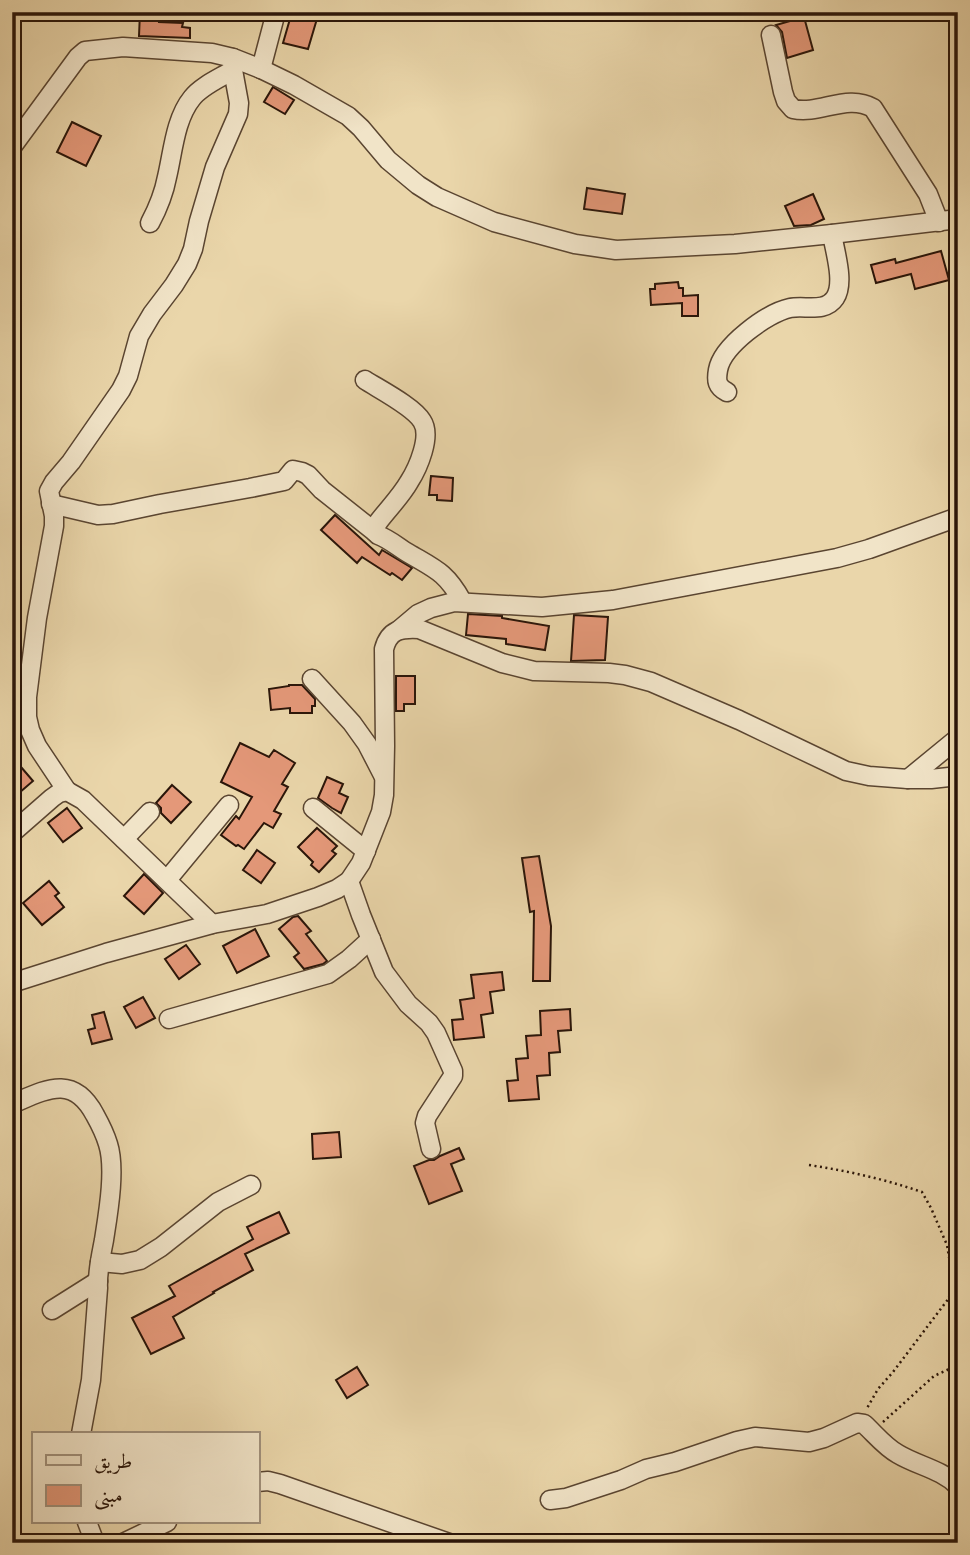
<svg xmlns="http://www.w3.org/2000/svg" width="970" height="1555" viewBox="0 0 970 1555" font-family="'IM FELL French Canon',Amiri,serif">
	<rect width="100%" height="100%" fill="#ead6aa"/>
	<filter id="stains"><feTurbulence type="fractalNoise" baseFrequency=".00286" numOctaves="4"/><feColorMatrix values="0 0 0 0 .2 0 0 0 0 .09 0 0 0 0 .02 0 0 0 .5 -.17"/></filter>
	<radialGradient id="worn" r=".72"><stop offset=".6" stop-color="#630" stop-opacity="0"/><stop offset="1" stop-color="#630" stop-opacity=".3"/></radialGradient>
	<!-- building -->
	<g fill="#e49879" stroke="#2a1509" stroke-width="2">
		<path d="M 140,12 L 160,12 L 159,22 L 183,23 L 182,27 L 190,28 L 190,38 L 139,36 Z"/>
		<path d="M 292,12 L 319,12 L 308,49 L 283,43 Z"/>
		<path d="M 804,17 L 813,50 L 787,58 L 782,32 L 776,25 Z"/>
		<path d="M 273,87 L 294,100 L 285,114 L 264,102 Z"/>
		<path d="M 72,122 L 101,136 L 86,166 L 57,152 Z"/>
		<path d="M 587,188 L 625,194 L 622,214 L 584,209 Z"/>
		<path d="M 813,194 L 824,219 L 811,225 L 794,226 L 785,206 Z"/>
		<path d="M 941,251 L 949,280 L 915,289 L 911,274 L 876,283 L 871,265 L 895,259 L 896,263 Z"/>
		<path d="M 678,282 L 679,288 L 683,288 L 683,296 L 698,295 L 698,316 L 682,316 L 682,303 L 651,305 L 650,289 L 655,289 L 655,284 Z"/>
		<path d="M 431,476 L 453,478 L 452,501 L 437,500 L 437,495 L 429,495 Z"/>
		<path d="M 335,515 L 379,555 L 382,550 L 412,568 L 402,580 L 392,573 L 390,575 L 362,557 L 357,563 L 321,530 Z"/>
		<path d="M 468,614 L 502,616 L 502,618 L 549,626 L 545,650 L 506,644 L 506,639 L 466,635 Z"/>
		<path d="M 574,615 L 608,617 L 605,660 L 571,661 Z"/>
		<path d="M 396,676 L 415,676 L 415,704 L 404,704 L 404,711 L 396,711 Z"/>
		<path d="M 289,685 L 302,685 L 315,699 L 315,706 L 312,706 L 312,713 L 290,713 L 290,708 L 271,710 L 269,689 L 289,686 Z"/>
		<path d="M 240,743 L 269,757 L 274,750 L 295,763 L 282,784 L 288,787 L 274,811 L 281,814 L 273,828 L 264,823 L 244,849 L 238,845 L 236,846 L 221,835 L 236,816 L 239,819 L 252,797 L 221,782 Z"/>
		<path d="M 21,767 L 33,781 L 12,799 L 12,775 Z"/>
		<path d="M 327,777 L 343,784 L 339,793 L 348,797 L 341,813 L 332,808 L 318,798 Z"/>
		<path d="M 172,785 L 191,802 L 171,823 L 161,813 L 161,808 L 156,803 Z"/>
		<path d="M 67,808 L 82,828 L 63,842 L 48,823 Z"/>
		<path d="M 317,828 L 337,846 L 332,851 L 336,854 L 319,872 L 311,865 L 313,862 L 298,847 Z"/>
		<path d="M 257,850 L 275,863 L 261,883 L 243,870 Z"/>
		<path d="M 539,856 L 551,926 L 550,981 L 533,981 L 534,911 L 530,912 L 522,858 Z"/>
		<path d="M 144,874 L 163,893 L 144,914 L 124,896 Z"/>
		<path d="M 49,881 L 59,893 L 55,896 L 64,907 L 42,925 L 23,903 Z"/>
		<path d="M 298,916 L 311,931 L 306,934 L 327,961 L 323,964 L 304,969 L 294,957 L 299,953 L 279,929 L 293,917 Z"/>
		<path d="M 255,929 L 269,956 L 237,973 L 223,946 Z"/>
		<path d="M 186,945 L 200,964 L 179,979 L 165,959 Z"/>
		<path d="M 502,972 L 504,990 L 490,992 L 493,1013 L 481,1015 L 484,1037 L 454,1040 L 452,1020 L 463,1019 L 460,1000 L 474,998 L 471,975 Z"/>
		<path d="M 143,997 L 155,1018 L 136,1028 L 124,1007 Z"/>
		<path d="M 570,1009 L 571,1030 L 558,1031 L 560,1052 L 549,1053 L 550,1075 L 537,1076 L 539,1099 L 509,1101 L 507,1081 L 518,1080 L 516,1059 L 528,1058 L 526,1036 L 541,1035 L 540,1011 Z"/>
		<path d="M 104,1012 L 112,1039 L 92,1044 L 88,1030 L 95,1028 L 92,1015 Z"/>
		<path d="M 339,1132 L 341,1157 L 313,1159 L 312,1134 Z"/>
		<path d="M 459,1148 L 464,1159 L 451,1164 L 462,1191 L 429,1204 L 414,1166 L 429,1160 L 434,1160 L 440,1156 Z"/>
		<path d="M 279,1212 L 289,1233 L 245,1254 L 253,1270 L 213,1292 L 214,1293 L 173,1317 L 184,1338 L 151,1354 L 132,1318 L 175,1296 L 169,1286 L 253,1239 L 247,1227 Z"/>
		<path d="M 357,1367 L 368,1385 L 347,1398 L 336,1380 Z"/>
	</g>
	<g fill="none" stroke-linecap="round" stroke-linejoin="round">
		<defs>
			<g id="minor">
				<path d="M 771,35 L 783,92 L 786,101 L 793,109 C 820,115 847,93 873,108 L 928,194 L 939,222"/>
				<path d="M 261,69 L 276,12"/>
				<path d="M 12,147 L 78,57 L 85,51 L 123,47 L 212,53 L 233,58 L 261,69 L 294,85 L 348,116 L 361,128 L 388,160 L 418,185 L 437,197 L 494,222 L 575,244 L 616,250 L 735,244 L 832,234 L 958,219"/>
				<path d="M 150,223 C 158,208 164,193 167,177 C 173,152 175,119 192,98 C 201,86 220,78 233,70"/>
				<path d="M 365,380 C 379,389 414,407 422,421 C 432,436 418,468 409,482 C 401,496 389,508 379,521 L 375,527 L 375,532 L 378,535 C 389,539 398,547 408,553 C 435,569 446,572 462,601"/>
				<path d="M 727,392 C 717,387 716,381 718,370 C 722,346 767,313 790,308 C 805,305 825,313 835,298 C 845,283 835,252 832,234"/>
				<path d="M 51,504 L 98,515 L 113,514 L 160,504 L 250,488 L 284,481 L 293,470 L 302,472 L 308,475 L 322,490 L 375,532"/>
				<path d="M 399,630 L 418,614 L 431,608 L 454,602 L 542,607 L 613,600 L 837,558 L 869,549 L 958,517"/>
				<path d="M 312,679 L 352,723 L 367,744 L 383,775"/>
				<path d="M 908,779 L 958,738"/>
				<path d="M 67,791 L 37,746 L 30,730 L 27,717 L 27,697 L 37,618 L 54,526 L 54,516 L 49,491 L 54,482 L 71,462 L 121,390 L 128,376 L 139,336 L 152,314 L 174,285 L 187,264 L 193,249 L 199,221 L 215,167 L 238,114 L 239,103 L 233,70 L 233,58"/>
				<path d="M 313,808 L 366,851"/>
				<path d="M 12,833 L 52,798 L 59,793 L 67,791 L 83,800 L 212,924"/>
				<path d="M 124,839 L 150,812"/>
				<path d="M 167,880 L 229,805"/>
				<path d="M 349,881 L 361,915 L 384,972 L 408,1004 L 429,1023 L 436,1033 L 453,1071 L 453,1076 L 427,1116 L 425,1123 L 431,1149"/>
				<path d="M 12,983 L 106,953 L 212,924 L 267,914 L 318,897 L 337,889 L 349,881 L 361,863 L 381,812 L 384,795 L 385,746 L 384,649 C 389,630 400,628 419,629 L 502,663 L 534,671 L 609,673 L 625,675 L 651,682 L 739,720 L 846,771 L 869,776 L 908,779 L 931,779 L 958,776"/>
				<path d="M 169,1019 L 328,974 L 349,959 L 371,939"/>
				<path d="M 12,1104 C 45,1090 73,1073 95,1115 C 100,1124 105,1134 108,1144 C 116,1169 108,1214 104,1240 C 101,1256 97,1272 98,1288 L 91,1380 L 81,1434"/>
				<path d="M 100,1262 L 122,1264 L 140,1260 L 161,1247 L 218,1202 L 251,1185"/>
				<path d="M 52,1310 L 98,1281"/>
				<path d="M 257,1482 L 268,1481 L 280,1484 L 449,1543"/>
				<path d="M 550,1500 L 566,1498 L 621,1480 L 646,1469 L 675,1462 L 737,1441 L 755,1437 L 809,1442 L 824,1438 L 857,1423 L 864,1424 C 875,1434 885,1447 898,1454 C 918,1466 941,1469 958,1486"/>
				<path d="M 87,1522 L 95,1543"/>
				<path d="M 123,1543 L 167,1522"/>
			</g>
		</defs>
		<!-- minor casing -->
		<use href="#minor" stroke="#5a4531" stroke-width="21"/>
		<!-- path -->
		<g stroke="#2a1509" stroke-width="2.5" stroke-dasharray="2 3.5" stroke-linecap="butt">
			<path d="M 809,1165 C 848,1171 884,1179 922,1192 L 931,1208 L 947,1245 L 952,1275 L 949,1298 L 893,1372 L 878,1389 L 866,1410"/>
			<path d="M 883,1422 L 934,1376 L 958,1365"/>
		</g>
		<!-- minor -->
		<use href="#minor" stroke="#f1e4c8" stroke-width="18"/>
	</g>
	<!-- margin -->
	<rect width="970" height="1555" fill="none" stroke="#ead6aa" stroke-width="42"/>
	<rect x="14" y="14" width="942" height="1527" fill="none" stroke="#2a1509" stroke-width="3.5"/>
	<rect x="21" y="21" width="928" height="1513" fill="none" stroke="#2a1509" stroke-width="2"/>
	<!-- legend -->
	<rect x="32" y="1432" width="228" height="91" fill="#f1e4c8" stroke="#a1917c" stroke-width="2"/>
	<rect x="46" y="1455" width="35" height="10" fill="#f1e4c8" stroke="#a1917c" stroke-width="2"/>
	<text x="94" y="1468" font-size="21" fill="#2a1509">طريق</text>
	<rect x="46" y="1485" width="35" height="21" fill="#e49879" stroke="#a1917c" stroke-width="2"/>
	<text x="94" y="1502" font-size="21" fill="#2a1509">مبنى</text>
	<rect width="100%" height="100%" filter="url(#stains)"/>
	<rect width="100%" height="100%" fill="url(#worn)"/>
</svg>
